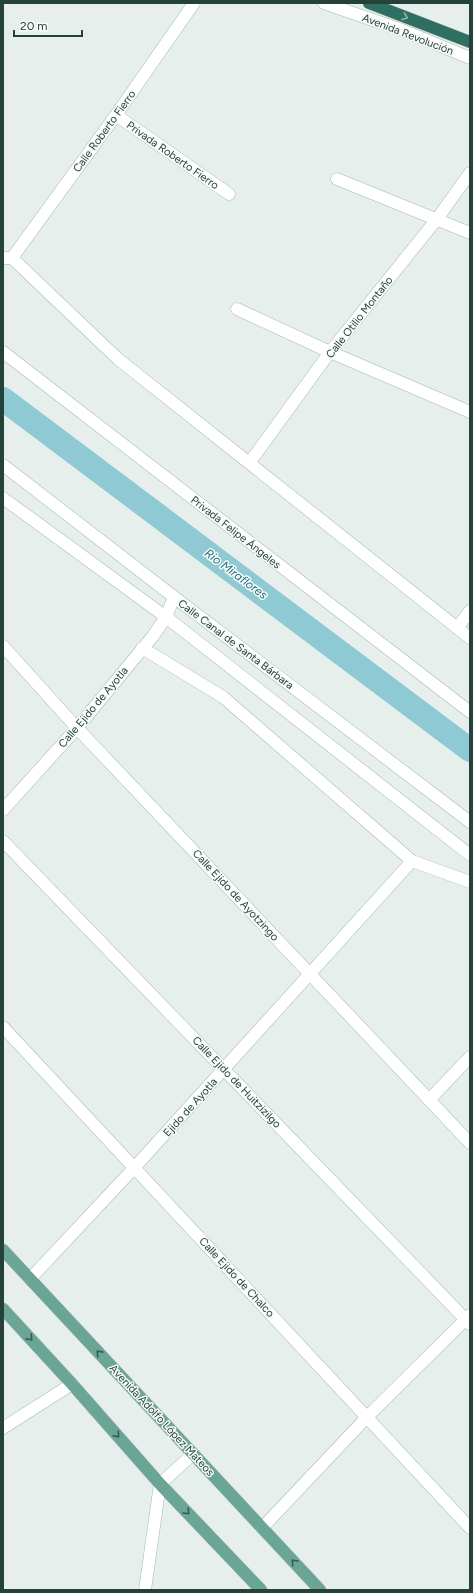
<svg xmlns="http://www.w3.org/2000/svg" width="473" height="1593" viewBox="0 0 473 1593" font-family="Figtree,sans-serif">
	<rect width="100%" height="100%" fill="#e6efeb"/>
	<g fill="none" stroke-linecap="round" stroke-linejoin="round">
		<!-- canal -->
		<path stroke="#8ec9d4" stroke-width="24" d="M 3,399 L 470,750"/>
		<defs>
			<g id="minor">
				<path d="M 324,3 L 402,30 L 470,58"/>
				<path d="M 116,115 L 229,194"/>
				<path d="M 337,179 L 470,233"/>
				<path d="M 3,258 L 12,258 L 118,359 L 470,638"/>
				<path d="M 12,258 L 116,115 L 194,3"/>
				<path d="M 237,309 L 330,352 L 470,412"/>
				<path d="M 3,352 L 470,712"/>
				<path d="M 250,462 L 330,352 L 437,219 L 470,173"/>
				<path d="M 3,465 L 174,597 L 470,822"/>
				<path d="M 3,498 L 166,617 L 470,855"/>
				<path d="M 457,628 L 470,611"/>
				<path d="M 3,646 L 77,728 L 470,1143"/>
				<path d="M 142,648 L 223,697 L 412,861 L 470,882"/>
				<path d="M 3,810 L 77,728 L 153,636 L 166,617 L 174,597"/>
				<path d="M 3,841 L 470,1324"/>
				<path d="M 3,1027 L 470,1528"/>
				<path d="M 429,1100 L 470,1057"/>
				<path d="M 30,1279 L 134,1168 L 412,861"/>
				<path d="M 3,1428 L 72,1384"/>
				<path d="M 262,1528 L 367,1417 L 470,1315"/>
				<path d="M 145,1590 L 160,1484 L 193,1454"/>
			</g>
			<g id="major">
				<path d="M 3,1250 L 320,1590"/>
				<path d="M 3,1309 L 72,1384 L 160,1484 L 261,1590"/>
			</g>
			<path id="highway" d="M 369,3 L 470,42"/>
		</defs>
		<!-- minor casing -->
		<use href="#minor" stroke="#a8b8b2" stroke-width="13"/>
		<!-- major casing -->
		<use href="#major" stroke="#c2cac8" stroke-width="13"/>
		<!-- highway casing -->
		<use href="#highway" stroke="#c2cac8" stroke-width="13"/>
		<!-- minor -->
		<use href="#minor" stroke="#fff" stroke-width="12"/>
		<!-- major -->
		<use href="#major" stroke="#6aa596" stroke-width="12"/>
		<!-- highway -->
		<use href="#highway" stroke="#2f6f62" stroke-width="12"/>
	</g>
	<!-- one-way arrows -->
	<defs><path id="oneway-chevron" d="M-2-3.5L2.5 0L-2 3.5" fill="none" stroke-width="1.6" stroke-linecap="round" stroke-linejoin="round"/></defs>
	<use stroke="#93b5ae" href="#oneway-chevron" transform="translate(405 17) rotate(21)"/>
	<g stroke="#365b51">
		<use href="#oneway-chevron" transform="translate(30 1338) rotate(47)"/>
		<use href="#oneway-chevron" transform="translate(99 1353) rotate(-133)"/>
		<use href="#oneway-chevron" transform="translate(117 1435) rotate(49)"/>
		<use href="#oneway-chevron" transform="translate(187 1512) rotate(46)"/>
		<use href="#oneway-chevron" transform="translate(294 1562) rotate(-133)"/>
	</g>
	<g text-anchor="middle" stroke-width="3" stroke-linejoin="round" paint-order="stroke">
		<!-- street labels -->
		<g font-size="11" fill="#24423a" stroke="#f7fbf9">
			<text transform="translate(408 34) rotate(21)" y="4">Avenida Revolución</text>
			<text transform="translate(104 131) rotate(-54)" y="4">Calle Roberto Fierro</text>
			<text transform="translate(173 155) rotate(35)" y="4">Privada Roberto Fierro</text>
			<text transform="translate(359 317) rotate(-52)" y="4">Calle Otilio Montaño</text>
			<text transform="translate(236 532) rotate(38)" y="4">Privada Felipe Ángeles</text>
			<text transform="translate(236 644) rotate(37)" y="4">Calle Canal de Santa Bárbara</text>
			<text transform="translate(93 707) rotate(-50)" y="4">Calle Ejido de Ayotla</text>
			<text transform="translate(236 895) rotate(47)" y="4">Calle Ejido de Ayotzingo</text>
			<text transform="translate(237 1082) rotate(46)" y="4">Calle Ejido de Huitzizilgo</text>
			<text transform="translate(190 1107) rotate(-48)" y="4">Ejido de Ayotla</text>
			<text transform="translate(237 1277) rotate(47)" y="4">Calle Ejido de Chalco</text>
			<text transform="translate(162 1420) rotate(47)" y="4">Avenida Adolfo López Mateos</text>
		</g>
		<!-- water labels -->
		<g font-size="12" font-style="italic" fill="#1c6f80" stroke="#f7fbf9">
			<text transform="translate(236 574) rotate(37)" y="4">Rio Miraflores</text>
		</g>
	</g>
	<!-- border -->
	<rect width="473" height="1593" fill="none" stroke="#24423a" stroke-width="8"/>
	<!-- scale -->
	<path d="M14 30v6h68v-6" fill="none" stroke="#24423a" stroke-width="2"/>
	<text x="20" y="30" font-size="12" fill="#24423a" stroke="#f7fbf9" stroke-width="3" paint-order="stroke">20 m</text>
</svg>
